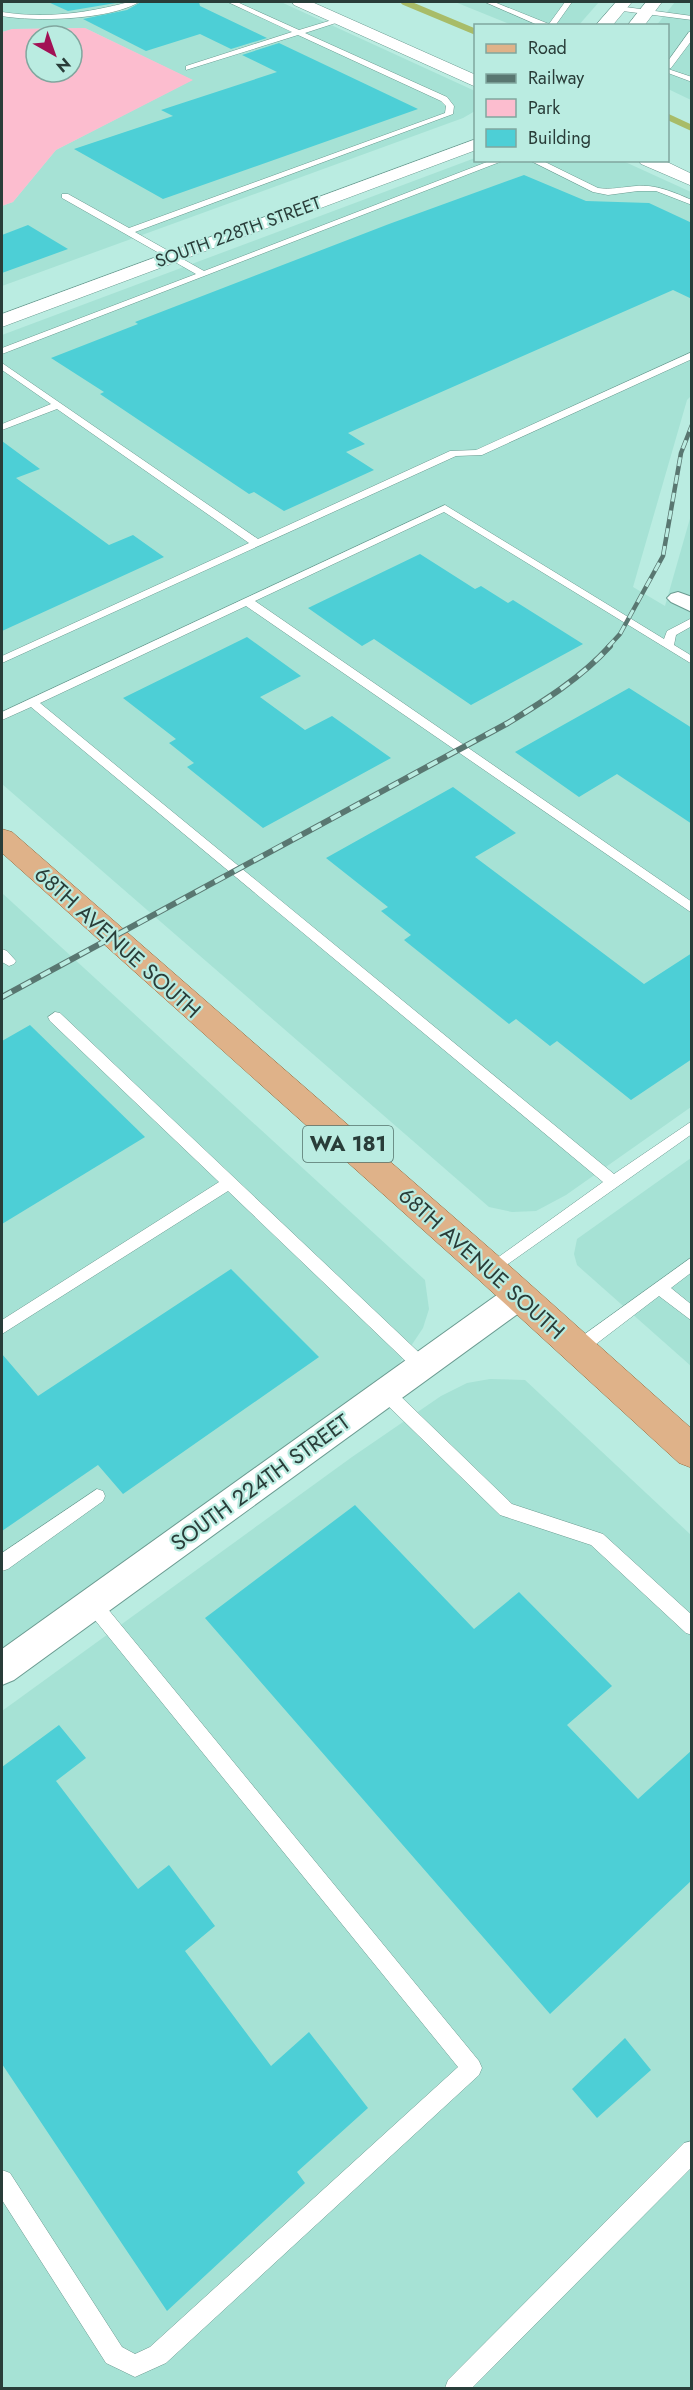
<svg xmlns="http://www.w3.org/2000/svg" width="693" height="2390" viewBox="0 0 693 2390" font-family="Jost,sans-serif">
	<rect width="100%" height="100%" fill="#baece1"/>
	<!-- built -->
	<g fill="#a6e2d5">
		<path d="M 2,2 L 281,2 L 475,91 L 475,111 L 463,118 L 2,286 L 2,206 L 13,202 L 56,150 L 192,80 L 85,28 L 13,29 L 2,32 Z"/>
		<path d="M 455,2 L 599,2 L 578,26 L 512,25 Z"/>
		<path d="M 675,2 L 691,2 L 691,100 L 668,89 L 668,26 L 656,26 Z"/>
		<path d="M 475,158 L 476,160 L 623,161 L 691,192 L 691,396 L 687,400 L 633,587 L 665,606 L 691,515 L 691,1107 L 566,1195 L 536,1211 L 512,1212 L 489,1207 L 2,784 L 2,335 Z"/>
		<path d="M 2,893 L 425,1280 L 429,1309 L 423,1328 L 393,1373 L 2,1651 Z"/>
		<path d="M 691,1158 L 691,1366 L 577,1265 L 574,1254 L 577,1239 Z"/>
		<path d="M 490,1379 L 525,1380 L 691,1535 L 691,2388 L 2,2388 L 2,1711 L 352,1457 L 441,1396 L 467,1383 Z"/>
	</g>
	<!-- green -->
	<path fill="#fcbdcf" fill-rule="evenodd" d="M 85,28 L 193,80 L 56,150 L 13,202 L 2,206 L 2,32 L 12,29 ZM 36,36 L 72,36 L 72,72 L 36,72 Z"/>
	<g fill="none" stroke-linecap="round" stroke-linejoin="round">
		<!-- stream -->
		<g stroke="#a8bc68" stroke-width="6">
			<path d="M 404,2 L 476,32"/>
			<path d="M 668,117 L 692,128"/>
		</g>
	</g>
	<!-- building -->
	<g fill="#4dcfd6">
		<path d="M 48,2 L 122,2 L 68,11 Z"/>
		<path d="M 141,2 L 199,2 L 200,6 L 267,38 L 231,49 L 200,34 L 146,51 L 83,19 L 127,10 Z"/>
		<path d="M 279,43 L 418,109 L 163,199 L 74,149 L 173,116 L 161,110 L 277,72 L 242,55 Z"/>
		<path d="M 524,175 L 586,201 L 649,203 L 692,223 L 692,299 L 673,290 L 348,433 L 365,444 L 346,452 L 374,470 L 284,511 L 254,492 L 249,494 L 100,394 L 104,392 L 51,358 L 138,324 L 135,322 L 389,224 Z"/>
		<path d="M 28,225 L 68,249 L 2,273 L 2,235 Z"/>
		<path d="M 2,441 L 40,469 L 16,478 L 109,545 L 133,535 L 164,557 L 2,631 Z"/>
		<path d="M 420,554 L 475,589 L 481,586 L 508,603 L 513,600 L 583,644 L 471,705 L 374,639 L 362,646 L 308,608 Z"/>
		<path d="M 247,637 L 301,676 L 260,697 L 305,730 L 332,716 L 391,758 L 263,828 L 187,767 L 194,763 L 169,743 L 176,739 L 123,698 Z"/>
		<path d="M 629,688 L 692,728 L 692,824 L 617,774 L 579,797 L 515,752 Z"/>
		<path d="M 453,787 L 516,833 L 475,857 L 644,984 L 692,953 L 692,1059 L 631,1100 L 557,1041 L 550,1046 L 516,1019 L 509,1024 L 404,940 L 411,935 L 381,911 L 388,907 L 326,858 Z"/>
		<path d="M 30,1025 L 145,1137 L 2,1224 L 2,1041 Z"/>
		<path d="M 231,1269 L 319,1357 L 123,1494 L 98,1465 L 2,1531 L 2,1354 L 38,1396 Z"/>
		<path d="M 355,1505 L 474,1629 L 519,1592 L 612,1686 L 567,1725 L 638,1799 L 692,1750 L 692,1880 L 550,2014 L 205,1618 Z"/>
		<path d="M 59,1725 L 86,1758 L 56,1781 L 138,1889 L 169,1865 L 215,1926 L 185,1951 L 271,2066 L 309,2032 L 368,2108 L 297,2172 L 305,2183 L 167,2311 L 2,2064 L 2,1767 Z"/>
		<path d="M 625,2038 L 651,2070 L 597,2118 L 572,2089 Z"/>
	</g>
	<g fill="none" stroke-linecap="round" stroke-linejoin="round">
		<defs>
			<g id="lane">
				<path d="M 129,2 L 139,2 C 110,20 35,22 2,16 L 2,12 C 45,19 87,13 129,2 Z"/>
				<path d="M 228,2 L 237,2 L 299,30 L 342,17 L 342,21 L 305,33 L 447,97 L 454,106 L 453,114 L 135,232 L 204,271 L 492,160 L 505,160 L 2,354 L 2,348 L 196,274 L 62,198 L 62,194 L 68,194 L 129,228 L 445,113 L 446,106 L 441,101 L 298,35 L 186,70 L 186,66 L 292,32 Z"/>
				<path d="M 485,2 L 494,2 L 549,24 L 565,2 L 572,2 L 555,26 L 540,26 Z"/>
				<path d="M 618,6 L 692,16 L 692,20 L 615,10 Z"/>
				<path d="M 689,32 L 692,32 L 692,40 L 671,68 L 668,68 L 668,61 Z"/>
				<path d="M 668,69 L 692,77 L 692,82 L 668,73 Z"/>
				<path d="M 529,160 L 541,160 L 598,188 C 611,190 623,187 636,186 C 656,184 673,192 692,200 L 692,205 L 656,191 L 638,191 L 608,195 L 593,192 Z"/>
				<path d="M 692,352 L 692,359 L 482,455 L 456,456 L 2,663 L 2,656 L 249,543 L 57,409 L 2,430 L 2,424 L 51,404 L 2,370 L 2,363 L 258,539 L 450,451 L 476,450 Z"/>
				<path d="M 445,505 L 664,639 L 667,631 L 692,618 L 692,626 L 676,635 L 674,645 L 692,656 L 692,664 L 444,512 L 255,601 L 692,902 L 692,913 L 246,606 L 40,703 L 614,1174 L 692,1121 L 692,1134 L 491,1276 L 486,1274 L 483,1270 L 486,1266 L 603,1182 L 31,707 L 2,720 L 2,712 Z"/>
				<path d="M 2,949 L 7,951 L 16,961 L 14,964 L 9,966 L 2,962 Z"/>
				<path d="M 55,1012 L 60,1013 L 428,1361 L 430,1366 L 428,1371 L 422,1373 L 416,1371 L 228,1191 L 2,1334 L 2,1320 L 219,1182 L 50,1021 L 48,1017 Z"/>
				<path d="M 692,1257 L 692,1272 L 671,1288 L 692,1305 L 692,1321 L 659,1296 L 583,1354 L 577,1356 L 571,1354 L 569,1349 L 571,1344 Z"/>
				<path d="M 385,1385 L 391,1387 L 512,1504 L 603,1534 L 692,1615 L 692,1635 L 686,1633 L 591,1545 L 500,1515 L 379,1397 L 377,1392 L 379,1387 Z"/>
				<path d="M 97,1489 L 103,1491 L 105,1496 L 103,1501 L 8,1569 L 2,1571 L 2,1553 Z"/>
				<path d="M 92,1595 L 98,1597 L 479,2061 L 482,2068 L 479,2075 L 166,2363 L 135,2377 L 106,2363 L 2,2200 L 2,2170 L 10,2173 L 122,2347 L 135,2354 L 150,2347 L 458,2067 L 86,1609 L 83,1603 L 86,1597 Z"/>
				<path d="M 692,2141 L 692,2167 L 472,2388 L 445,2388 L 448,2380 L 684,2143 Z"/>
			</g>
			<g id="street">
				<path d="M 678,592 L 692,597 L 692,612 L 671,602 L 667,598 L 671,594 Z"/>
				<path d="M 519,1284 L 530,1287 L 534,1296 L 530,1305 L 14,1680 L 2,1685 L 2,1649 L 508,1287 Z"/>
			</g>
			<g id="secondary">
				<path d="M 292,2 L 312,2 L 476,75 L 476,87 L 294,5 Z"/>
				<path d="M 616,2 L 632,2 L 612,26 L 595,26 Z"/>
				<path d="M 646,2 L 662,2 L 644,26 L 627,26 Z"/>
				<path d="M 476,139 L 476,150 L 2,327 L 2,314 Z"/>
				<path d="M 638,160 L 663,160 L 692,174 L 692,186 L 641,164 Z"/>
			</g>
			<path id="primary" d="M 2,829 L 12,832 L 503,1260 L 692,1429 L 692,1468 L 679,1463 L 479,1280 L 2,853 Z"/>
		</defs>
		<!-- lane casing -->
		<use href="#lane" stroke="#6a9a90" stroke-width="1"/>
		<!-- street casing -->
		<use href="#street" stroke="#6a9a90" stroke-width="2"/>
		<!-- secondary casing -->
		<use href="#secondary" stroke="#6a9a90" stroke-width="1"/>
		<!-- primary casing -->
		<use href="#primary" stroke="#92683a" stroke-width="1"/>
		<!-- lane -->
		<use href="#lane" fill="#fff" fill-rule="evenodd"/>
		<!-- street -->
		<use href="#street" fill="#fff" fill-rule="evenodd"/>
		<!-- secondary -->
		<use href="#secondary" fill="#fff" fill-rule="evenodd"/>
		<!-- primary -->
		<use href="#primary" fill="#dfb289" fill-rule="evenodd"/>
		<defs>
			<path id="rail-far1" d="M 608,647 L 620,634 L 663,556 L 681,453 L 692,425"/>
			<path id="rail" d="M 2,997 L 508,723 C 544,701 581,678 610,646"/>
		</defs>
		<!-- rail-far1 casing -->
		<use href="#rail-far1" stroke="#597771" stroke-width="4.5"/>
		<!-- rail casing -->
		<use href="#rail" stroke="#597771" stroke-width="6"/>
		<!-- rail-far1 -->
		<use href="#rail-far1" stroke="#baece1" stroke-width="3" stroke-dasharray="9" stroke-linecap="butt"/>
		<!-- rail -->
		<use href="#rail" stroke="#baece1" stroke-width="4" stroke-dasharray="11" stroke-linecap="butt"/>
	</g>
	<g text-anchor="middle" stroke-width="4.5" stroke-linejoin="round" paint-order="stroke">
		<!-- far-street labels -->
		<g font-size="18" fill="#293d39" stroke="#baece1">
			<text transform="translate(238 232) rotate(-20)" y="6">SOUTH 228TH STREET</text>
		</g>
		<!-- shield labels -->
		<rect fill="#baece1" stroke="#54726b" stroke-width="1.5" x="303" y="1126" width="90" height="36" rx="4.5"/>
		<g font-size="21" font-weight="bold" fill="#293d39">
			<text x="348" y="1151">WA 181</text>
		</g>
		<!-- street labels -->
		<g font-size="22" fill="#293d39" stroke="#baece1">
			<text transform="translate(118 942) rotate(42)" y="8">68TH AVENUE SOUTH</text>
			<text transform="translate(482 1263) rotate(42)" y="8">68TH AVENUE SOUTH</text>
			<text transform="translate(260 1482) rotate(-36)" y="8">SOUTH 224TH STREET</text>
		</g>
	</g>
	<!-- border -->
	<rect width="693" height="2390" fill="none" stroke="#293d39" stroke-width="6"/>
	<!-- legend -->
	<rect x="474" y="24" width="195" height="138" fill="#baece1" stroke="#80a69e" stroke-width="1.5"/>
	<rect x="486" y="44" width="30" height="9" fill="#dfb289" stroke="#80a69e" stroke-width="1.5"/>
	<text x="528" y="54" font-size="18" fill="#293d39">Road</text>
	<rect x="486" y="74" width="30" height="9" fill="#597771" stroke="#80a69e" stroke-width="1.5"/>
	<text x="528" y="84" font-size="18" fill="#293d39">Railway</text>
	<rect x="486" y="99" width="30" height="18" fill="#fcbdcf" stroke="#80a69e" stroke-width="1.5"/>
	<text x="528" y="114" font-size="18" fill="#293d39">Park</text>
	<rect x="486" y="129" width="30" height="18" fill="#4dcfd6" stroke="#80a69e" stroke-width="1.5"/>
	<text x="528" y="144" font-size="18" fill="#293d39">Building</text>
	<!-- north arrow -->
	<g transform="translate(54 54) rotate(140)"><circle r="28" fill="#baece1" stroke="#80a69e" stroke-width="1.5"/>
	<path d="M0-4.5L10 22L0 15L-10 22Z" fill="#a21155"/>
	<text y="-9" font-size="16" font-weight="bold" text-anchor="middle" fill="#293d39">N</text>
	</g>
</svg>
